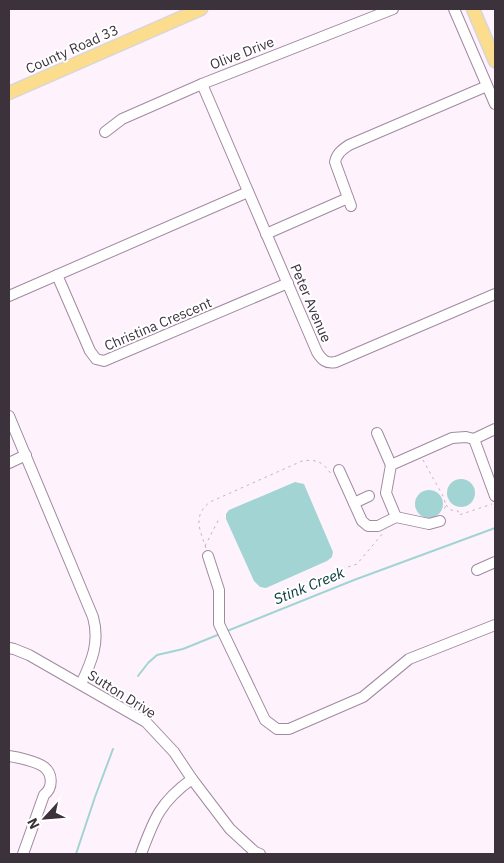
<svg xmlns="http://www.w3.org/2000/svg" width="504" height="863" viewBox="0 0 504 863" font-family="'IBM Plex Sans',sans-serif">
	<rect width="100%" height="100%" fill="#fef3fd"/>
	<!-- water -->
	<g fill="#a2d4d4">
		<circle cx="461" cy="493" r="14"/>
		<path d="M 295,482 L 304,484 L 333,552 L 332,557 L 327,561 L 266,588 L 260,587 L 254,581 L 226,519 L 226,514 L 229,510 Z"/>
		<circle cx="429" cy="504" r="14"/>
	</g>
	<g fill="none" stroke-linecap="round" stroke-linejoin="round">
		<!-- stream -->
		<g stroke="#a2d4d4" stroke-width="2">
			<path d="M 227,631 L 354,580 L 495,528"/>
			<path d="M 138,676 L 148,663 L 157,655 L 183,649 L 220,634"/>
			<path d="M 76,854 L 95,797 L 113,749"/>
		</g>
		<defs>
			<g id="minor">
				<path d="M 454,9 L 495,104"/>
				<path d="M 202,84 L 317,352 C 322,360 326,364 336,362 L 495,294"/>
				<path d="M 105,132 L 122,119 L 202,84 L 393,9"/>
				<path d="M 351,206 L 335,162 C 337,153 342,150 349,145 L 487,86"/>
				<path d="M 266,234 L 348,198"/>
				<path d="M 57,275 L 90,351 L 96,359 L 104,361 L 288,283"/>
				<path d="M 9,296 L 248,192"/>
				<path d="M 9,416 L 93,617 C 100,642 92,661 81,684"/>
				<path d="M 495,429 L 474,439 L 495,496"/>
				<path d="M 377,433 L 391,465"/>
				<path d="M 9,463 L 26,455"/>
				<path d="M 339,470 L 362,521 L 368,526 L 378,526 L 396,517 L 386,493 L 391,465 L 452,438 L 466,437 L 474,439"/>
				<path d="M 354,503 L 369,496"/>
				<path d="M 396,517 L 429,524 L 440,521"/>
				<path d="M 208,556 L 219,590 L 219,624 L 265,720 L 277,729 L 289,729 L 363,697 L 409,659 L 495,625"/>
				<path d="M 477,570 L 495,562"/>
				<path d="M 9,648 L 14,649 L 29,655 L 146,722 L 174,752 L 192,779 L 230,829 L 255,852 L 260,854"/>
				<path d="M 9,756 C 17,757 38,762 44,767 C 53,774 53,788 44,795 L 23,854"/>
				<path d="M 141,854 C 154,819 160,802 192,779"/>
			</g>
			<g id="major">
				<path d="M 473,9 L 495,61"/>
				<path d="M 9,93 L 201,9"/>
			</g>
		</defs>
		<!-- minor casing -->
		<use href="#minor" stroke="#a189a1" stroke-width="12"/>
		<!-- major casing -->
		<use href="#major" stroke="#d8d6d8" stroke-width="15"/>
		<!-- path -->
		<g stroke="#c0b5bf" stroke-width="1" stroke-dasharray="2.5 4" stroke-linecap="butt">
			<path d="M 423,460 L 443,496 L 446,505 L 443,512"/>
			<path d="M 446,505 L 451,510 L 458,511 L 459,515 L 492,504"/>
			<path d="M 205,546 L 220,517"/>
			<path d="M 206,548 C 200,530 192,516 210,502 L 302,461 C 317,459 323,462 331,474"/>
			<path d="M 342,569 L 357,564 L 383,533"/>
		</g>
		<!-- minor -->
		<use href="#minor" stroke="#fff" stroke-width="10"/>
		<!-- major -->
		<use href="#major" stroke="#fbdd8d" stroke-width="12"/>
	</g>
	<g text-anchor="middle" stroke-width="4" stroke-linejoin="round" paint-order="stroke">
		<!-- street labels -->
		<g font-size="14" fill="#3c323c" stroke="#fff">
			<text transform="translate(72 49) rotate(-24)" y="5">County Road 33</text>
			<text transform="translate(242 53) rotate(-21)" y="5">Olive Drive</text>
			<text transform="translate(311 303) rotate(67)" y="5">Peter Avenue</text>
			<text transform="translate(158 324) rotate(-23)" y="5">Christina Crescent</text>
			<text transform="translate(122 694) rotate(32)" y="5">Sutton Drive</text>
		</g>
		<!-- water labels -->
		<g font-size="15" font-style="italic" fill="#043637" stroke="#fff">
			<text transform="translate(309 586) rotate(-22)" y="5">Stink Creek</text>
		</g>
	</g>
	<!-- border -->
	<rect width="504" height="863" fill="none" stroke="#3c323c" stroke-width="20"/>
	<!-- north arrow -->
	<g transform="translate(45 818) rotate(244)" stroke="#ffffff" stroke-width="4" paint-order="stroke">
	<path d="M0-4L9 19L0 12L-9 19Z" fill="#3c323c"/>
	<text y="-8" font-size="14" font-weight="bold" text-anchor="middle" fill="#3c323c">N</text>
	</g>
</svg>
